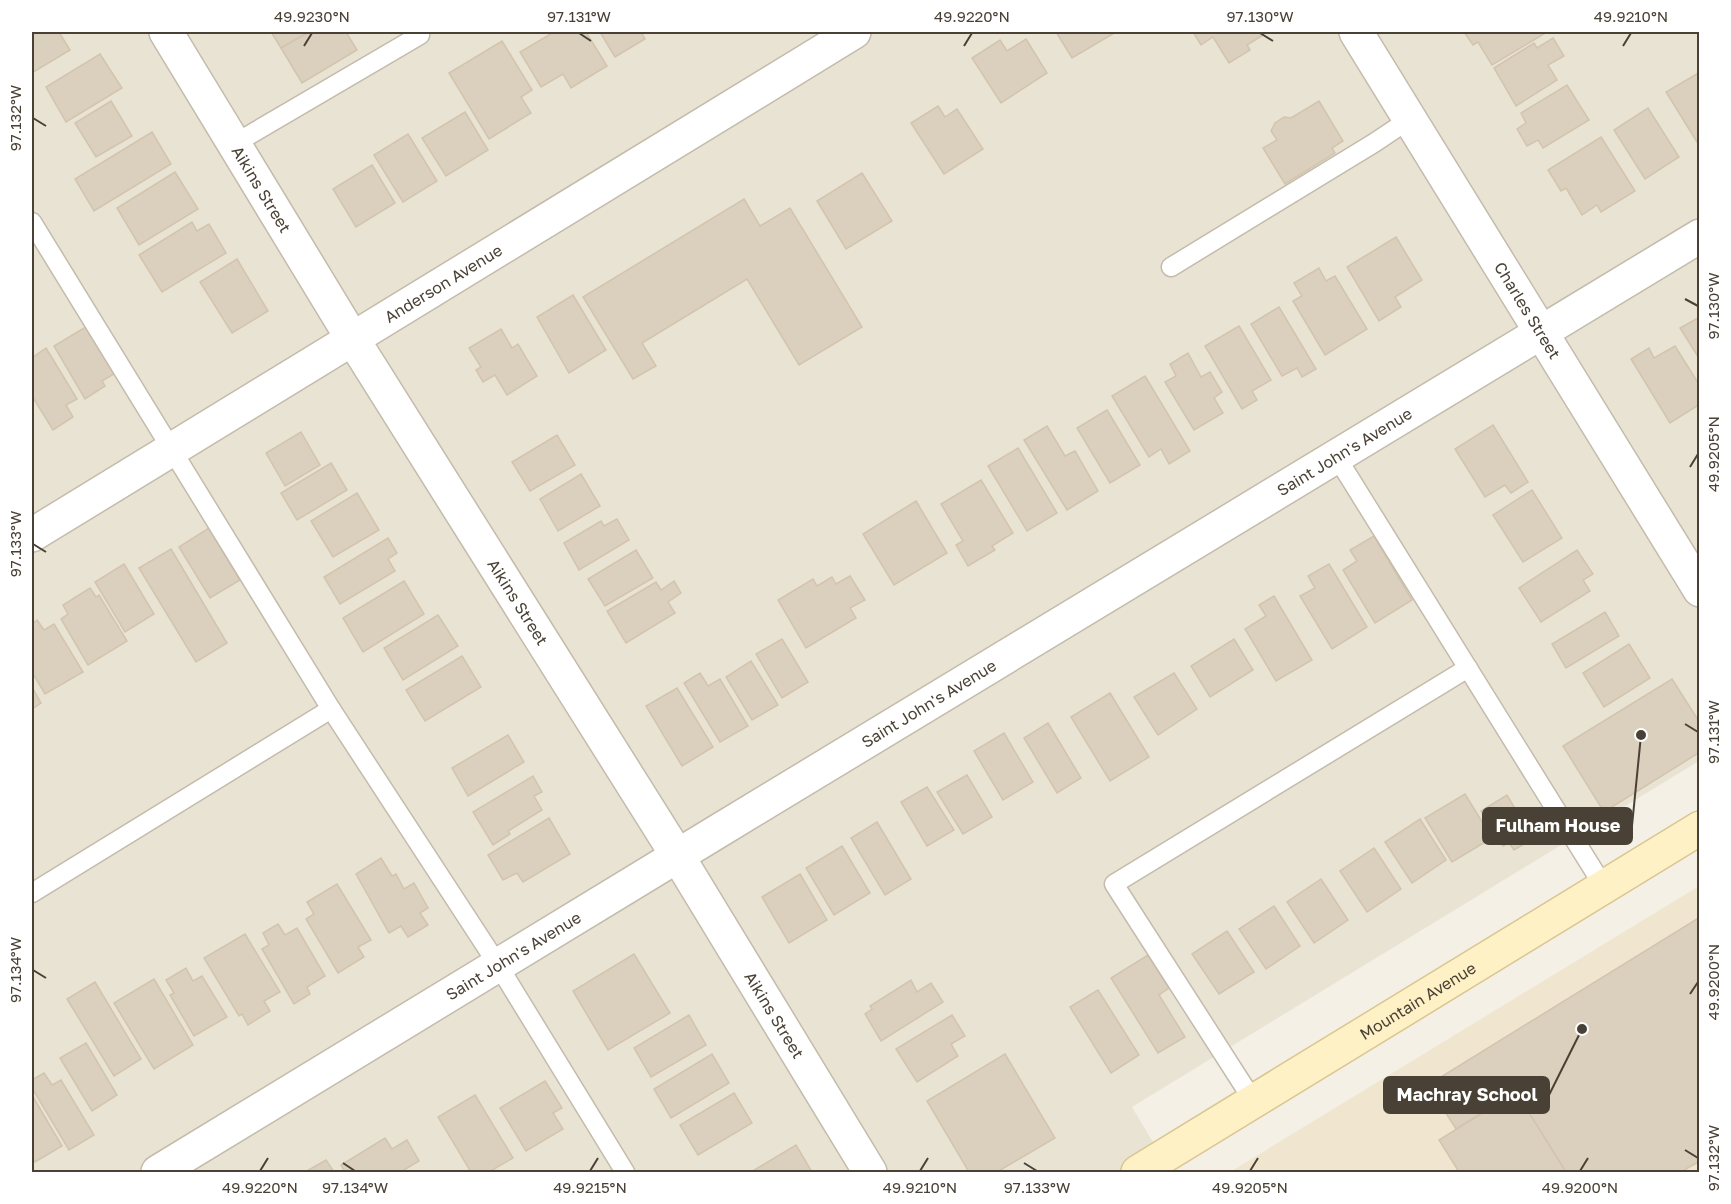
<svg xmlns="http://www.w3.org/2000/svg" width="1731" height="1204" viewBox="0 0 1731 1204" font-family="'Golos Text',sans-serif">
	<rect width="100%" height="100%" fill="#f5f0e6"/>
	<!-- residential -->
	<path fill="#e9e3d4" d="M 32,32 L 1699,32 L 1699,761 L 1132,1107 L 1171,1172 L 32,1172 Z"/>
	<!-- education -->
	<path fill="#f0e6cf" d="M 1699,886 L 1699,1172 L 1230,1172 Z"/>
	<!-- building -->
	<g fill="#dbcfbd" stroke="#d3c4ad" stroke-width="1.5">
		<path d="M 32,32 L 59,32 L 70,50 L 32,73 Z"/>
		<path d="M 271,32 L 309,32 L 281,48 Z"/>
		<path d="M 309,32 L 346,32 L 357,50 L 302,83 L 281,48 Z"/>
		<path d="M 554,32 L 586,32 L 607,66 L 571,88 L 563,74 L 541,87 L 520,52 Z"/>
		<path d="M 600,32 L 641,32 L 645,39 L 615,57 Z"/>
		<path d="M 1056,32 L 1116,32 L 1072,58 Z"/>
		<path d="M 1193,32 L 1260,32 L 1263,35 L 1247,45 L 1250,50 L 1229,63 L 1213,37 L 1201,45 Z"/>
		<path d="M 1464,32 L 1547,32 L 1492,65 L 1478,42 L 1473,45 Z"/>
		<path d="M 1553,38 L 1564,56 L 1548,65 L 1557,80 L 1516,106 L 1494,68 L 1534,43 L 1537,48 Z"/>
		<path d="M 1026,39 L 1047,73 L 1001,103 L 972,58 L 1000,40 L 1007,51 Z"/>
		<path d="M 502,41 L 532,90 L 521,97 L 531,113 L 489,139 L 449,73 Z"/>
		<path d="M 100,54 L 122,88 L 66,122 L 46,87 Z"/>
		<path d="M 1700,72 L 1700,141 L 1697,142 L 1666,92 Z"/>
		<path d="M 1567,85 L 1589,120 L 1543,148 L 1538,140 L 1527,146 L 1517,129 L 1526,123 L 1521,113 Z"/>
		<path d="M 111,101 L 132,136 L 96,157 L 75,123 Z"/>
		<path d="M 1319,101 L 1343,141 L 1332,148 L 1335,153 L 1285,184 L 1263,148 L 1277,140 L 1271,131 L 1275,123 L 1284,117 L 1291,118 Z"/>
		<path d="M 938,106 L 945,117 L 957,109 L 983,149 L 944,174 L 911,123 Z"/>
		<path d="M 1648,108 L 1679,157 L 1645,179 L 1614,130 Z"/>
		<path d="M 465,112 L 488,150 L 446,176 L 422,138 Z"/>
		<path d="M 152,132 L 171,164 L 94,211 L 75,179 Z"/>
		<path d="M 408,134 L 437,181 L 403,202 L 374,155 Z"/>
		<path d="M 1601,137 L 1635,191 L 1601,212 L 1597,205 L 1582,215 L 1566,188 L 1561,191 L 1548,170 Z"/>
		<path d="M 372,165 L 395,203 L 356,227 L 333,189 Z"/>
		<path d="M 175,172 L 198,209 L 139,245 L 117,208 Z"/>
		<path d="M 862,173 L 892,221 L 846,249 L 817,201 Z"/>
		<path d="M 744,199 L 760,226 L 790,208 L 862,327 L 799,365 L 747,279 L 642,343 L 656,366 L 633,379 L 583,297 Z"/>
		<path d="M 192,222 L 197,231 L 209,224 L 226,253 L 162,292 L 139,255 Z"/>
		<path d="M 1396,237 L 1422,280 L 1395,297 L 1401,307 L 1379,321 L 1347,267 Z"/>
		<path d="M 237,259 L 268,311 L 232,333 L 200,282 Z"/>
		<path d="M 1319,268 L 1326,281 L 1335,276 L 1367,329 L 1325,355 L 1293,301 L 1302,296 L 1294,283 Z"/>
		<path d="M 573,295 L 606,350 L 569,373 L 537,317 Z"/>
		<path d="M 1279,307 L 1316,369 L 1302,377 L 1297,368 L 1282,376 L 1251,324 Z"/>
		<path d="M 1698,318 L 1700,320 L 1700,360 L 1680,328 Z"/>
		<path d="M 89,325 L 117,372 L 102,381 L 105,386 L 85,399 L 54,346 Z"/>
		<path d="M 1239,326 L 1271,380 L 1252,391 L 1257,400 L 1242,409 L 1205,346 Z"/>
		<path d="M 501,329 L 512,348 L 518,344 L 537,376 L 507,395 L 495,375 L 483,382 L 476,370 L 481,367 L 469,348 Z"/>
		<path d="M 1675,346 L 1700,386 L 1700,404 L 1670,423 L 1631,359 L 1649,348 L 1654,358 Z"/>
		<path d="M 46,348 L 77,399 L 66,405 L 73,417 L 53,430 L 32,396 L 32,358 Z"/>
		<path d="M 1188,353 L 1201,377 L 1210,372 L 1222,392 L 1214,398 L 1223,413 L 1194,430 L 1165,382 L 1176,376 L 1170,364 Z"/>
		<path d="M 1145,376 L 1190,451 L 1169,464 L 1161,449 L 1149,457 L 1112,396 Z"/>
		<path d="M 1107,410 L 1140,465 L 1110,483 L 1077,428 Z"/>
		<path d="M 1493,425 L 1528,482 L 1511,493 L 1505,485 L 1485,497 L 1455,449 Z"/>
		<path d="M 1047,426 L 1065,456 L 1075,451 L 1098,491 L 1067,510 L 1024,440 Z"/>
		<path d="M 301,432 L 320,465 L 285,486 L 266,453 Z"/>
		<path d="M 557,435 L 575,465 L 530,491 L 512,462 Z"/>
		<path d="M 1018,448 L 1057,513 L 1027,531 L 988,466 Z"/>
		<path d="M 331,463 L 347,490 L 297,520 L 281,493 Z"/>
		<path d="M 581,474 L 600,506 L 558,531 L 540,499 Z"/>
		<path d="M 981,480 L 1013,533 L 992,546 L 995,550 L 968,566 L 956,545 L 963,541 L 941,504 Z"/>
		<path d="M 1532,490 L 1562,538 L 1523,562 L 1493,515 Z"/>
		<path d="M 357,493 L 379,530 L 333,557 L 311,521 Z"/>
		<path d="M 916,501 L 947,553 L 894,585 L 863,534 Z"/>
		<path d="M 617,519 L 629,540 L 579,570 L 564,543 L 601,521 L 604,526 Z"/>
		<path d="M 209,528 L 240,580 L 210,598 L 179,547 Z"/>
		<path d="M 1374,536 L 1412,600 L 1375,623 L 1343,570 L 1357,561 L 1350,550 Z"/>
		<path d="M 388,538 L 397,553 L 388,559 L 395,571 L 340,604 L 324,577 Z"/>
		<path d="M 171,549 L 227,643 L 196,662 L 139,568 Z"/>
		<path d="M 636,550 L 653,578 L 605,606 L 588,579 Z"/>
		<path d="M 1577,550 L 1593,574 L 1583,580 L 1590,591 L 1541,622 L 1519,588 Z"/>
		<path d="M 124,564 L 154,614 L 125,632 L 95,582 Z"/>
		<path d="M 1329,564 L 1367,627 L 1332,649 L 1300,596 L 1315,588 L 1308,576 Z"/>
		<path d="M 850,576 L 865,600 L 850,608 L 856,618 L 806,648 L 778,600 L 813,579 L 817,586 L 832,577 L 836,584 Z"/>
		<path d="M 404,581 L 424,614 L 363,652 L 343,618 Z"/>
		<path d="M 674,581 L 681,593 L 668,602 L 675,613 L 626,643 L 607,611 L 656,582 L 661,590 Z"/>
		<path d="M 90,588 L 96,597 L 99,595 L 127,641 L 88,665 L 61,619 L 68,614 L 63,605 Z"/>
		<path d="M 1274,596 L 1312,660 L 1276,681 L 1245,629 L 1266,616 L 1259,605 Z"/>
		<path d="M 1605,612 L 1619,636 L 1566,668 L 1552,644 Z"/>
		<path d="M 438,615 L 458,646 L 403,680 L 384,648 Z"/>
		<path d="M 37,620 L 44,630 L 54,624 L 83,672 L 45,694 L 32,672 L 32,624 Z"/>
		<path d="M 782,639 L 808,682 L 782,698 L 756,654 Z"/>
		<path d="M 1234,639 L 1253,670 L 1210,697 L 1191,666 Z"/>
		<path d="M 1629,644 L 1650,678 L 1604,707 L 1583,673 Z"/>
		<path d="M 462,656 L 481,687 L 425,721 L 406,690 Z"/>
		<path d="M 751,661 L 778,705 L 752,720 L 726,677 Z"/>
		<path d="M 700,673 L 708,686 L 720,679 L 748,726 L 720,742 L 684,683 Z"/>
		<path d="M 1174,673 L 1197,709 L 1158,735 L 1134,697 Z"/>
		<path d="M 1672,679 L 1700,723 L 1700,752 L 1604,812 L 1563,746 Z"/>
		<path d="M 32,687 L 41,703 L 32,709 Z"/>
		<path d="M 677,688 L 713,747 L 682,766 L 646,706 Z"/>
		<path d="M 1110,693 L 1149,757 L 1110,781 L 1071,717 Z"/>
		<path d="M 1048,723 L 1081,778 L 1057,793 L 1024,738 Z"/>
		<path d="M 1004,733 L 1033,782 L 1003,800 L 974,751 Z"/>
		<path d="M 508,735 L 524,762 L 468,796 L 452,768 Z"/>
		<path d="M 967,775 L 992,817 L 963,834 L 937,792 Z"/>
		<path d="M 533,776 L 542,792 L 534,796 L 542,810 L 508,831 L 510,834 L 493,845 L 473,812 Z"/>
		<path d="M 927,787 L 954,830 L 927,846 L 901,802 Z"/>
		<path d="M 1465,794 L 1492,838 L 1452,862 L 1425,818 Z"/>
		<path d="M 1507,795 L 1528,831 L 1521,836 L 1526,843 L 1514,850 L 1509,843 L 1503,846 L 1481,811 Z"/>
		<path d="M 549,818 L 570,854 L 523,882 L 517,873 L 503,880 L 488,855 Z"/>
		<path d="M 1420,819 L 1446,860 L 1412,883 L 1385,842 Z"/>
		<path d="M 877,822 L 911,879 L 885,895 L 851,838 Z"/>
		<path d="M 842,846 L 870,893 L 834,915 L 806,868 Z"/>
		<path d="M 1374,848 L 1401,889 L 1367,912 L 1340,871 Z"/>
		<path d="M 381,858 L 392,876 L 396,874 L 404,889 L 414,883 L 428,908 L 420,913 L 428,925 L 408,937 L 401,926 L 389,933 L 356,874 Z"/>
		<path d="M 800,874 L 827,920 L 789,943 L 762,897 Z"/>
		<path d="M 1321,879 L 1348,920 L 1314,943 L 1287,902 Z"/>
		<path d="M 337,884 L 371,940 L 358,947 L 364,957 L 338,973 L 306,919 L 314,914 L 307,902 Z"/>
		<path d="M 1274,906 L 1300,946 L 1266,969 L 1239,929 Z"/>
		<path d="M 1700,917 L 1700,1161 L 1681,1172 L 1566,1172 L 1516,1092 L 1456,1129 L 1428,1085 Z"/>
		<path d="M 278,924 L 285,935 L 297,928 L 325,976 L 307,987 L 310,994 L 294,1004 L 262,949 L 269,945 L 263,933 Z"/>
		<path d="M 1227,931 L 1254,972 L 1219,994 L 1192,954 Z"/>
		<path d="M 245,934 L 280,992 L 264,1001 L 270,1011 L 248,1025 L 242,1014 L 239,1016 L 204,958 Z"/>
		<path d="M 634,954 L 670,1013 L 608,1050 L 573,991 Z"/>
		<path d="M 1148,955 L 1169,988 L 1159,995 L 1185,1037 L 1158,1053 L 1111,978 Z"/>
		<path d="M 186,968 L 193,981 L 202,976 L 227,1017 L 194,1036 L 170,995 L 174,993 L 166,980 Z"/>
		<path d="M 154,979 L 193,1045 L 154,1069 L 114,1003 Z"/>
		<path d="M 911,980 L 917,992 L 931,983 L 943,1002 L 881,1041 L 865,1014 L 872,1009 L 870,1006 Z"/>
		<path d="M 95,982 L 141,1059 L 114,1076 L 67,999 Z"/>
		<path d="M 1098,990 L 1139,1055 L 1111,1073 L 1070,1007 Z"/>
		<path d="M 689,1015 L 706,1045 L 651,1077 L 634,1048 Z"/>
		<path d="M 952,1015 L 965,1036 L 951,1044 L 958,1056 L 917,1082 L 896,1049 Z"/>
		<path d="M 86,1043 L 117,1095 L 92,1111 L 60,1058 Z"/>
		<path d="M 712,1054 L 729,1083 L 671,1118 L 654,1089 Z"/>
		<path d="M 1005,1054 L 1055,1138 L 997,1172 L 969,1172 L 927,1101 Z"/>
		<path d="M 44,1073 L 52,1085 L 61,1080 L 94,1135 L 69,1150 L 32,1088 L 32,1080 Z"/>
		<path d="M 545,1081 L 562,1108 L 553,1113 L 563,1129 L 526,1151 L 500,1108 Z"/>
		<path d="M 1516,1092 L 1566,1172 L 1459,1172 L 1439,1140 Z"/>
		<path d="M 734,1093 L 752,1123 L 698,1155 L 680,1125 Z"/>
		<path d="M 32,1095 L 62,1146 L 35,1162 L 32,1157 Z"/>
		<path d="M 475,1095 L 513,1158 L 489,1172 L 471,1172 L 438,1117 Z"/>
		<path d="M 385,1138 L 392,1149 L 407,1140 L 419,1161 L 404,1170 L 406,1172 L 345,1172 L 341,1165 Z"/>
		<path d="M 796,1145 L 812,1172 L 751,1172 Z"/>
		<path d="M 326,1160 L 334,1172 L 305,1172 Z"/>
	</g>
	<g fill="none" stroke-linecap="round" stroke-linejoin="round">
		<defs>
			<g id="service">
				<path d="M 234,144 L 420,35 L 419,32"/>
				<path d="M 32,222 L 331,709 L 498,965 L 625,1172"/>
				<path d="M 1171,267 L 1374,143 L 1410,119"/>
				<path d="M 1336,456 L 1604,887"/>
				<path d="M 32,893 L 331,709"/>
				<path d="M 1254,1102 L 1114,884 L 1468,668"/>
			</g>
			<g id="minor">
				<path id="s1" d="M 166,32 L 352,338 L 677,855 L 870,1172"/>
				<path id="s2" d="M 1356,32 L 1700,590"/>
				<path id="s3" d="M 32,535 L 854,32"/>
				<path id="s4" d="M 158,1172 L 715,833 L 1700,236"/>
			</g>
			<g id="secondary">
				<path id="s5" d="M 1138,1172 L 1700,828"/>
			</g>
		</defs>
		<!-- service casing -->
		<use href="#service" stroke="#c4bbab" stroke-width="21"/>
		<!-- minor casing -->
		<use href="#minor" stroke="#c4bbab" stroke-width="36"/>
		<!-- secondary casing -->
		<use href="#secondary" stroke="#d9c691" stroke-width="36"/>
		<!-- service -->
		<use href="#service" stroke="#fff" stroke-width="18"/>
		<!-- minor -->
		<use href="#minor" stroke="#fff" stroke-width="33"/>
		<!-- secondary -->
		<use href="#secondary" stroke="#fff1c6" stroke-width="33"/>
	</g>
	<!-- ticks -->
	<path fill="none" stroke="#494135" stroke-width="2" d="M 579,33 L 591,41M 1260,33 L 1273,41M 304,46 L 312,33M 964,46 L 972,33M 1623,46 L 1631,33M 33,118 L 46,126M 1685,299 L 1698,306M 1690,467 L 1698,454M 33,544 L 46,552M 1685,724 L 1698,732M 33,970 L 46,978M 1690,994 L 1698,982M 1685,1150 L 1698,1158M 343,1163 L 355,1171M 1024,1163 L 1037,1171M 260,1171 L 268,1158M 590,1171 L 598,1158M 920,1171 L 928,1158M 1250,1171 L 1258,1158M 1580,1171 L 1588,1158"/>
	<g text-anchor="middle" stroke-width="6" stroke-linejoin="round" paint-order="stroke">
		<!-- street labels -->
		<g font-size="16" fill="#494135" stroke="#fff">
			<text dy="6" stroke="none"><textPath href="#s1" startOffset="184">Aikins Street</textPath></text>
			<text dy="6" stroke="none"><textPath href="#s3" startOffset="482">Anderson Avenue</textPath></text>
			<text dy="6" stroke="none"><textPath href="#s2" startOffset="327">Charles Street</textPath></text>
			<text dy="6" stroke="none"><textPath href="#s4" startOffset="1388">Saint John's Avenue</textPath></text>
			<text dy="6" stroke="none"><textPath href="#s1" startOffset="670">Aikins Street</textPath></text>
			<text dy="6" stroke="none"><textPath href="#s4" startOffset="902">Saint John's Avenue</textPath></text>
			<text dy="6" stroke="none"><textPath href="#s4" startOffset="416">Saint John's Avenue</textPath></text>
			<text dy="6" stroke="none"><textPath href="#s5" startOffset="328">Mountain Avenue</textPath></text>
			<text dy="6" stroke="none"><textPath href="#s1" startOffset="1156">Aikins Street</textPath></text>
		</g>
	</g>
	<!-- callouts -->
	<path fill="none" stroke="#494135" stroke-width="2" d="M1641 735L1632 826M1582 1029L1549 1095"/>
	<g fill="#494135" stroke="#fff" stroke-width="2">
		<circle cx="1641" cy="735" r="6"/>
		<circle cx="1582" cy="1029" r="6"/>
	</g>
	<g fill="#494135" stroke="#494135" stroke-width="2">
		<rect x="1483" y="808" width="149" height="36" rx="6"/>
		<rect x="1384" y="1077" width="165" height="36" rx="6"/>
	</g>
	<g font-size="18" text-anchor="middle" font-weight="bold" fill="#fff">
		<text x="1558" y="832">Fulham House</text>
		<text x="1467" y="1101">Machray School</text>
	</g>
	<!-- border -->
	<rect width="1731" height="1204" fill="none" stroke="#ffffff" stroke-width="66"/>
	<rect x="33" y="33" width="1665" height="1138" fill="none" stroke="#494135" stroke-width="2"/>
	<g font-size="15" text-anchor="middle" fill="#494135">
		<text x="312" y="22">49.9230°N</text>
		<text x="579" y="22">97.131°W</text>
		<text x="972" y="22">49.9220°N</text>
		<text x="1260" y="22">97.130°W</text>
		<text x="1631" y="22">49.9210°N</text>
		<text transform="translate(16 118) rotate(-90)" y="5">97.132°W</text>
		<text transform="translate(1714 306) rotate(-90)" y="5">97.130°W</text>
		<text transform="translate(1714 454) rotate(-90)" y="5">49.9205°N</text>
		<text transform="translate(16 544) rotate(-90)" y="5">97.133°W</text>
		<text transform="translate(1714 732) rotate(-90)" y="5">97.131°W</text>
		<text transform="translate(16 970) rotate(-90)" y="5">97.134°W</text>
		<text transform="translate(1714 982) rotate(-90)" y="5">49.9200°N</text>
		<text transform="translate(1714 1158) rotate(-90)" y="5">97.132°W</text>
		<text x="260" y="1193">49.9220°N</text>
		<text x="355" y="1193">97.134°W</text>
		<text x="590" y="1193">49.9215°N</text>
		<text x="920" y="1193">49.9210°N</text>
		<text x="1037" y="1193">97.133°W</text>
		<text x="1250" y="1193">49.9205°N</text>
		<text x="1580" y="1193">49.9200°N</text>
	</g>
</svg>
